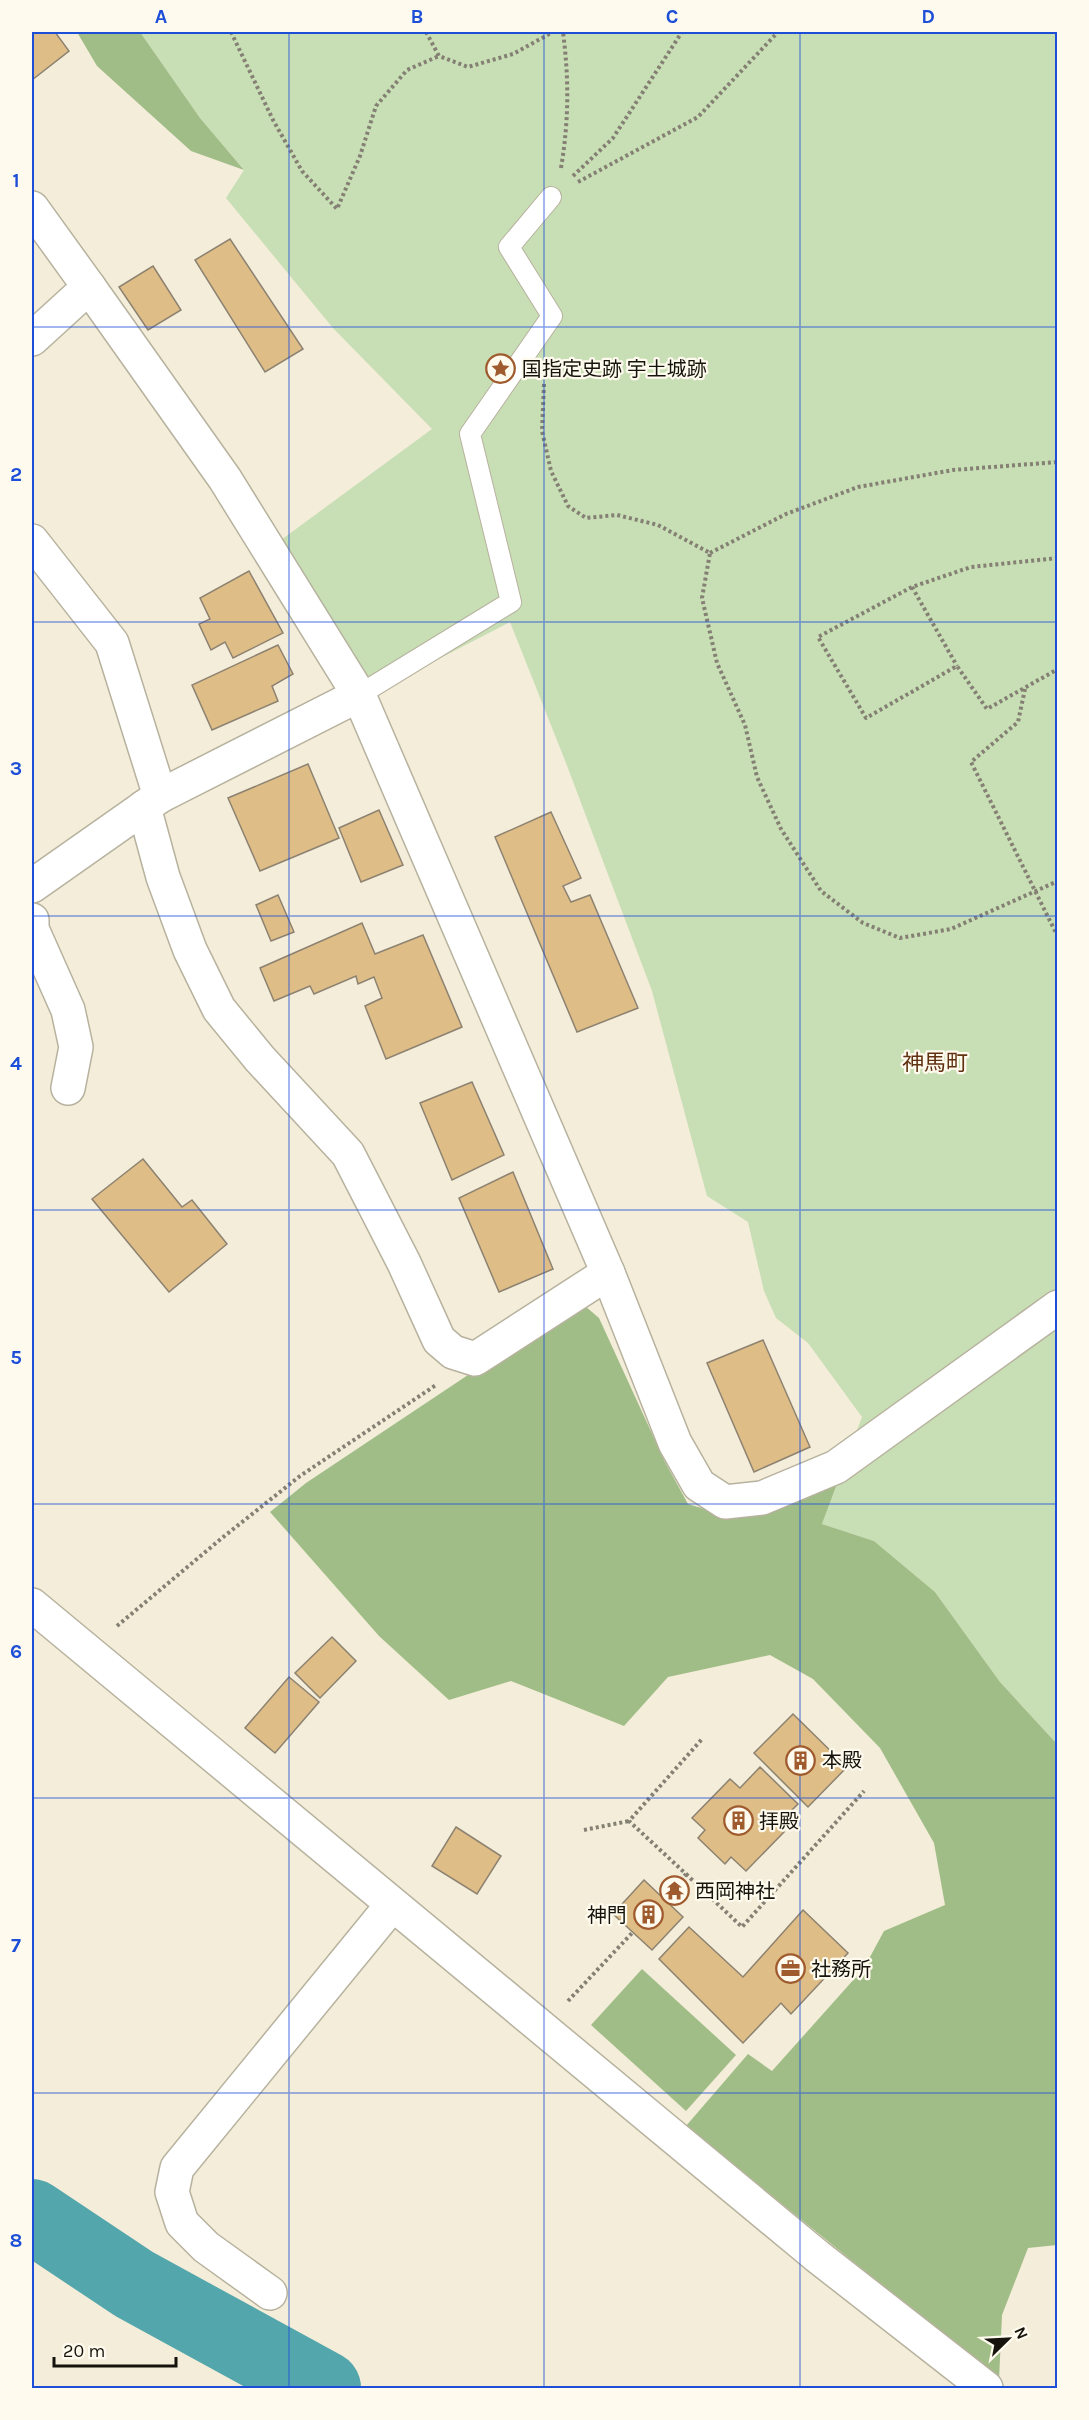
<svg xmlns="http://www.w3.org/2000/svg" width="1089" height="2420" viewBox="0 0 1089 2420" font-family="Karla,'Noto Sans JP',sans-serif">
	<rect width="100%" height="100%" fill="#f3edd9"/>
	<!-- green -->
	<path fill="#c8deb5" d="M 140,32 L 1057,32 L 1057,1744 L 1000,1682 L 935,1592 L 874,1541 L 822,1524 L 862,1417 L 808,1343 L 776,1318 L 764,1291 L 748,1222 L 707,1196 L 652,991 L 566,763 L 510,622 L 371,694 L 281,540 L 432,429 L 333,328 L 226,198 L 244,170 L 200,118 Z"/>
	<!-- forest -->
	<g fill="#a1bd87">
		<path d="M 77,32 L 140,32 L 200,118 L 244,170 L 191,151 L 97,66 Z"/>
		<path d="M 585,1306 L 599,1318 L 665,1462 L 688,1504 L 731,1517 L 840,1476 L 822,1524 L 874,1541 L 935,1592 L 1000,1682 L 1057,1744 L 1057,2245 L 1028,2248 L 1002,2315 L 999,2380 L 686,2126 L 748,2054 L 772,2071 L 864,1968 L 884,1931 L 945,1905 L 934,1843 L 880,1748 L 813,1679 L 770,1655 L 668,1677 L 624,1726 L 511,1681 L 449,1700 L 379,1636 L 270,1512 L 306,1483 L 564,1311 Z"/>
		<path d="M 642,1969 L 736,2055 L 686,2111 L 591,2025 Z"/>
	</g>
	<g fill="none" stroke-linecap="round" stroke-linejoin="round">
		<!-- river -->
		<path stroke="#53a6ab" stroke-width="74" d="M 32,2216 L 134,2284 L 324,2388"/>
	</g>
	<!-- building -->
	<g fill="#debd86" stroke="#8d8271" stroke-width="1.5">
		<path d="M 32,32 L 55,32 L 69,51 L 32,80 Z"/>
		<path d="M 230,239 L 303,349 L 265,372 L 195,260 Z"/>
		<path d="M 153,266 L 181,310 L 148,330 L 119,287 Z"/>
		<path d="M 249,571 L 283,633 L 233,658 L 225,642 L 211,650 L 199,624 L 210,619 L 200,598 Z"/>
		<path d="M 278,645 L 293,674 L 272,686 L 278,701 L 212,730 L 192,685 Z"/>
		<path d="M 308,764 L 339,838 L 260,871 L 228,798 Z"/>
		<path d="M 379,810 L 403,865 L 361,882 L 339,828 Z"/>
		<path d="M 551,812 L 581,878 L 563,886 L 571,902 L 590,895 L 638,1008 L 577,1032 L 495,837 Z"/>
		<path d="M 278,895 L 294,932 L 271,941 L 256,905 Z"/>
		<path d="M 362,923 L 375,954 L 423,935 L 462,1027 L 386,1059 L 365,1006 L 382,998 L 374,977 L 358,984 L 356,976 L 314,994 L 310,986 L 274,1001 L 260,968 Z"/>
		<path d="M 472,1082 L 504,1155 L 452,1180 L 420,1103 Z"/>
		<path d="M 143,1159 L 182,1207 L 192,1200 L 227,1244 L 169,1292 L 92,1199 Z"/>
		<path d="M 513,1172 L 553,1269 L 499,1292 L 459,1198 Z"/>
		<path d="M 763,1340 L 810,1447 L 754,1472 L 707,1363 Z"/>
		<path d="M 332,1637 L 356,1661 L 320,1698 L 295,1673 Z"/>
		<path d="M 289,1677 L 319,1702 L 275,1753 L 245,1728 Z"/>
		<path d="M 793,1714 L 847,1767 L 808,1807 L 754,1753 Z"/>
		<path d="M 760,1767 L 798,1804 L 777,1825 L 784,1832 L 746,1871 L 731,1857 L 725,1864 L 698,1838 L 705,1830 L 692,1818 L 730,1779 L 740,1788 Z"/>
		<path d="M 456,1827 L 501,1856 L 477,1894 L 432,1866 Z"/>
		<path d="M 644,1880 L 683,1917 L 652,1950 L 613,1914 Z"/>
		<path d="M 803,1910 L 848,1953 L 791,2014 L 781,2003 L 743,2043 L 659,1959 L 689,1927 L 743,1977 Z"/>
	</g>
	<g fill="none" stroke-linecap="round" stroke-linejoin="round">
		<defs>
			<path id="lane" d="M 359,695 L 511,602 L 470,434 L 552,316 L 509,247 L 551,197"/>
			<g id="street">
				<path d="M 32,208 L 89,287"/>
				<path d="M 32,339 L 89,287 L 225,479 L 359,695 L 608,1273 L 675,1443 L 699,1485 L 725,1502 L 762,1498 L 836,1467 L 1058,1307"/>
				<path d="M 32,541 L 112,643 L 160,796 L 359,695"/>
				<path d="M 144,807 L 163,877 L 190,950 L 219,1009 L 260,1059 L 348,1154 L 404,1263 L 439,1340 L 453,1352 L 475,1359 L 608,1273"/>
				<path d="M 32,886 L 160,796"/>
				<path d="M 32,920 L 32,929 L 68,1010 L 76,1047 L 68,1088"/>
				<path d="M 32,1605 L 817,2256 L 986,2388"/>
				<path d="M 270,2293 L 206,2247 L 182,2223 L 172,2192 L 177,2168 L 392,1905"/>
			</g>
		</defs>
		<!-- lane casing -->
		<use href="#lane" stroke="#b7b29e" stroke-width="22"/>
		<!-- street casing -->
		<use href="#street" stroke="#b7b29e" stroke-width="36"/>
		<!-- path -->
		<g stroke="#848073" stroke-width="4" stroke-dasharray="3 3" stroke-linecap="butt">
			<path d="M 231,32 L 273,120 L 302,171 L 337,209 L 360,156 L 376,106 L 407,70 L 439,56"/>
			<path d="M 426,32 L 439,56 L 468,67 L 513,54 L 553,32"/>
			<path d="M 561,168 C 569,120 569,79 563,32"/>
			<path d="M 573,176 L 613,138 L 682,32"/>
			<path d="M 578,182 L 698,117 L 778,32"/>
			<path d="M 544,384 L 542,431 L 551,471 L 568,506 L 586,518 L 617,515 L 658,525 L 710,553 L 702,598 L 717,663 L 745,725 L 757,777 L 781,829 L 821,891 L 863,923 L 900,938 L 951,929 L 1058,881"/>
			<path d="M 710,553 L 786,514 L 858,487 L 953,470 L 1058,462"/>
			<path d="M 1058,558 L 971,567 L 912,587 L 818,637 L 866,718 L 957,666 L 987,709 L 1058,669"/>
			<path d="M 912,587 L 957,666"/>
			<path d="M 1025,689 L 1018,722 L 971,762 L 1058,937"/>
			<path d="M 117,1626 L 222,1538 L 300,1476 L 436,1385"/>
			<path d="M 584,1830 L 629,1821"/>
			<path d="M 686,1874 L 742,1927 L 864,1791"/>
			<path d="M 664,1898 L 686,1874 L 629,1821 L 703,1738"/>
			<path d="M 568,2001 L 633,1932"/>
		</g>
		<!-- lane -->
		<use href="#lane" stroke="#fff" stroke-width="20"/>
		<!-- street -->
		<use href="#street" stroke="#fff" stroke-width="33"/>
	</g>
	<!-- grid -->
	<path fill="none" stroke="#1d4ed8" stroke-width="1.5" stroke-opacity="0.55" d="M 289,32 L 289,2388M 544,32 L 544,2388M 800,32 L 800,2388M 32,327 L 1058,327M 32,622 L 1058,622M 32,916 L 1058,916M 32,1210 L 1058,1210M 32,1504 L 1058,1504M 32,1798 L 1058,1798M 32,2093 L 1058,2093"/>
	<!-- icons -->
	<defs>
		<symbol id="sight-ring" viewBox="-11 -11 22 22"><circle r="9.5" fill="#fefaee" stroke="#9f5a2d" stroke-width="1.5"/><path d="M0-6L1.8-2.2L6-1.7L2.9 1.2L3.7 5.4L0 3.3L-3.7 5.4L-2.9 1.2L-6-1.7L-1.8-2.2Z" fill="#9f5a2d"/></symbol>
		<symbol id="building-ring" viewBox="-11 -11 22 22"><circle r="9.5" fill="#fefaee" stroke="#9f5a2d" stroke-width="1.5"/><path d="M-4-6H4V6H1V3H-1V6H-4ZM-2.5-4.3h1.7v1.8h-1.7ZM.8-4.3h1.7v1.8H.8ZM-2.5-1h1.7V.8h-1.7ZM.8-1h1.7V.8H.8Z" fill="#9f5a2d"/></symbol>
		<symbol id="temple-ring" viewBox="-11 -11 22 22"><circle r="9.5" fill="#fefaee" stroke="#9f5a2d" stroke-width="1.5"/><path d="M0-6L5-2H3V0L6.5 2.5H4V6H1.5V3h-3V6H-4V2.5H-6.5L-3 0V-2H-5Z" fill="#9f5a2d"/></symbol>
		<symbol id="office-ring" viewBox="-11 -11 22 22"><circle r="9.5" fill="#fefaee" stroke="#9f5a2d" stroke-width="1.5"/><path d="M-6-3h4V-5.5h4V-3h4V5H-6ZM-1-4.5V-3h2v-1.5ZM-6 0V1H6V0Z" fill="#9f5a2d"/></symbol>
	</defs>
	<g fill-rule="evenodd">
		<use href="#sight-ring" x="484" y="352" width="33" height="33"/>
		<use href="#building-ring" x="784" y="1744" width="33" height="33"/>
		<use href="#building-ring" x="722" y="1804" width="33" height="33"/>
		<use href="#temple-ring" x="658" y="1874" width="33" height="33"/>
		<use href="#building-ring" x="632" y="1898" width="33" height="33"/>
		<use href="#office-ring" x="774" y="1952" width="33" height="33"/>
	</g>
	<g text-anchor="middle" stroke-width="4.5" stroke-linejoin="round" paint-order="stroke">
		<!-- poi labels -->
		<g font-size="20" fill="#15130c" stroke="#fefaee" text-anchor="start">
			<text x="522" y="376">国指定史跡 宇土城跡</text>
			<text x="822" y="1767">本殿</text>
			<text x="759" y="1828">拝殿</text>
			<text x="695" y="1898">西岡神社</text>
			<text x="627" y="1922" text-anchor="end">神門</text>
			<text x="811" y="1976">社務所</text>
		</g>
		<!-- quarter labels -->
		<g font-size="22" fill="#613212" stroke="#fefaee">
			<text x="935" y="1070">神馬町</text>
		</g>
	</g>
	<!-- border -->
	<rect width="1089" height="2420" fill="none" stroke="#fefaee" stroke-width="66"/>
	<!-- north arrow -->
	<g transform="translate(1008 2339) rotate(66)" stroke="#fefaee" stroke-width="4.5" paint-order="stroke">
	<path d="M0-4.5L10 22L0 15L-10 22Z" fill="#15130c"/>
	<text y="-9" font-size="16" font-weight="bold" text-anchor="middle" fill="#15130c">N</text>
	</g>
	<!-- scale -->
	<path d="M54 2357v9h122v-9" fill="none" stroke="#15130c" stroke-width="3"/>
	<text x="63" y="2357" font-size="18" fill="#15130c" stroke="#fefaee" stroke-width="4.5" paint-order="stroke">20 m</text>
	<rect x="33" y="33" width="1023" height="2354" fill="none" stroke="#1d4ed8" stroke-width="2"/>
	<g font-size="20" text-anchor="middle" font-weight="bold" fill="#1d4ed8">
		<text x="161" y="23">A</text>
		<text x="417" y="23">B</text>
		<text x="672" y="23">C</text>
		<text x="928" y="23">D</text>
		<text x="16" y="187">1</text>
		<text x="16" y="481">2</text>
		<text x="16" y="775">3</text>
		<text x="16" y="1070">4</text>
		<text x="16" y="1364">5</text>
		<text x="16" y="1658">6</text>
		<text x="16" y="1952">7</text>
		<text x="16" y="2247">8</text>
	</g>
</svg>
